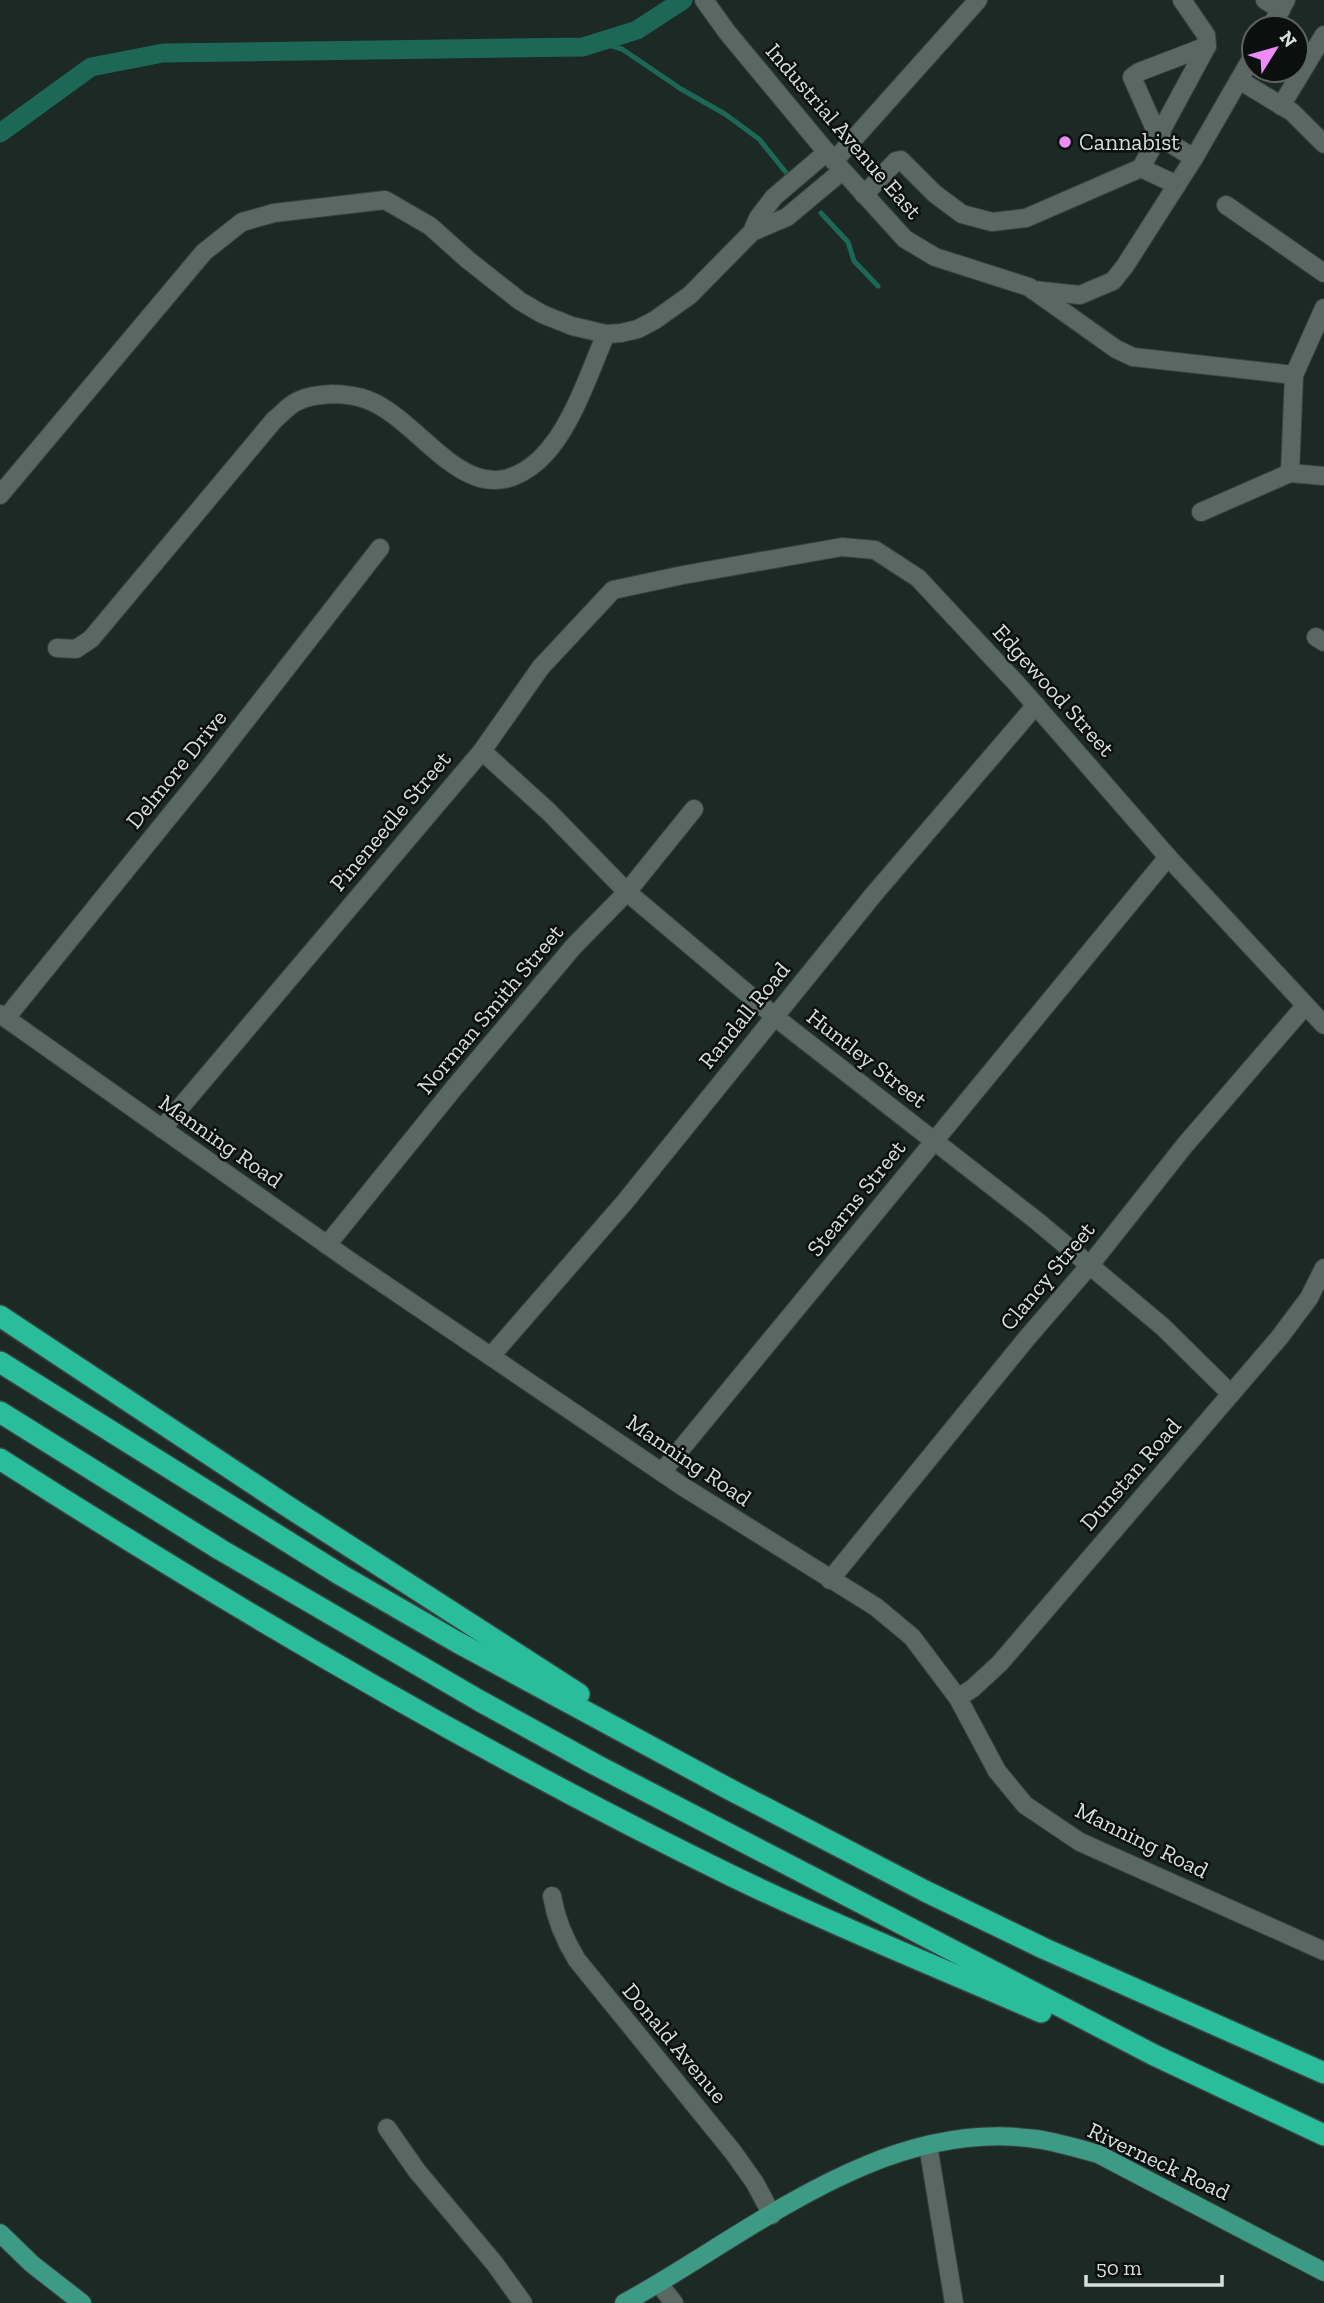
<svg xmlns="http://www.w3.org/2000/svg" width="1324" height="2303" viewBox="0 0 1324 2303" font-family="'Zilla Slab',serif">
	<rect width="100%" height="100%" fill="#1c2925"/>
	<g fill="none" stroke-linecap="round" stroke-linejoin="round">
		<!-- stream -->
		<g stroke="#1c6755" stroke-width="5">
			<path d="M 598,42 L 622,49 L 681,89 L 725,114 L 759,139 L 788,175"/>
			<path d="M 821,213 L 848,242 L 854,261 L 878,286"/>
		</g>
		<!-- canal -->
		<path stroke="#1c6755" stroke-width="19" d="M 0,133 L 91,67 L 163,53 L 583,47 L 637,30 L 683,0"/>
		<defs>
			<g id="minor">
				<path d="M 704,0 L 727,32 L 834,161 L 905,239 L 935,257 L 1029,287 L 1033,290 L 1080,295 L 1113,281 L 1125,266 L 1194,158 L 1254,54"/>
				<path d="M 1265,0 L 1281,10"/>
				<path d="M 1270,28 L 1286,0"/>
				<path d="M 1239,80 L 1292,112 L 1324,144"/>
				<path d="M 1281,106 L 1324,35"/>
				<path d="M 1194,158 L 1158,136 L 1132,77 L 1139,72 L 1207,46"/>
				<path d="M 834,161 L 978,0"/>
				<path d="M 1141,168 L 1177,185"/>
				<path d="M 864,195 L 896,161 L 901,160 L 935,194 L 962,214 L 992,222 L 1026,218 L 1141,168 L 1207,46 L 1206,35 L 1182,0"/>
				<path d="M 1226,205 L 1324,273"/>
				<path d="M 752,232 L 787,217 L 842,171"/>
				<path d="M 1033,290 L 1116,349 L 1133,357 L 1294,375"/>
				<path d="M 1290,473 L 1294,375 L 1324,308"/>
				<path d="M 0,495 L 204,252 L 242,222 L 274,213 L 385,200 L 430,226 L 468,260 L 520,301 L 542,314 L 572,326 L 606,334 L 621,333 L 638,329 L 655,320 L 690,295 L 752,232 L 758,218 L 774,197 L 827,152"/>
				<path d="M 1201,512 L 1290,473 L 1324,476"/>
				<path d="M 1316,637 L 1324,642"/>
				<path d="M 57,648 L 76,649 L 91,639 L 275,419 C 282,414 288,406 296,402 C 307,396 319,395 332,394 C 343,394 357,396 368,400 C 425,422 470,522 539,460 C 571,431 589,373 606,334"/>
				<path d="M 482,751 L 549,812 L 627,892 L 780,1021 L 1037,1221 L 1163,1327 L 1231,1394"/>
				<path d="M 0,1014 L 350,1261 L 682,1486 L 876,1607 L 912,1637 L 958,1698 L 997,1771 L 1025,1805 L 1080,1842 L 1324,1951"/>
				<path d="M 6,1018 L 211,765 L 380,548"/>
				<path d="M 162,1129 L 482,751 L 541,667 L 613,590 L 683,575 L 842,547 L 875,550 L 918,578 L 1017,684 L 1168,857 L 1324,1025"/>
				<path d="M 327,1245 L 454,1088 L 574,946 L 627,892 L 694,809"/>
				<path d="M 491,1356 L 624,1203 L 874,894 L 1036,705"/>
				<path d="M 662,1472 L 1168,857"/>
				<path d="M 830,1580 L 1027,1338 L 1090,1265 L 1185,1145 L 1305,1006"/>
				<path d="M 958,1698 L 973,1688 L 1000,1663 L 1279,1338 L 1309,1298 L 1324,1268"/>
				<path d="M 552,1896 C 556,1920 564,1939 577,1960 L 733,2152 L 755,2183 L 772,2215"/>
				<path d="M 387,2128 L 417,2171 L 495,2264 L 523,2303"/>
				<path d="M 928,2145 L 954,2303"/>
				<path d="M 659,2284 L 674,2303"/>
			</g>
			<g id="major">
				<path d="M 0,2233 L 32,2264 L 82,2303"/>
				<path d="M 624,2303 C 750,2234 882,2117 1036,2139 C 1057,2142 1077,2148 1098,2154 L 1324,2272"/>
			</g>
			<g id="highway">
				<path d="M 0,1316 L 287,1506 L 579,1694"/>
				<path d="M 0,1362 L 341,1575 L 457,1642 L 729,1789 L 925,1891 L 1043,1948 L 1324,2073"/>
				<path d="M 0,1412 L 221,1550 L 480,1701 L 596,1765 L 1154,2055 L 1324,2135"/>
				<path d="M 0,1459 C 236,1610 480,1753 732,1876 C 833,1925 938,1967 1041,2012"/>
			</g>
		</defs>
		<!-- minor casing -->
		<use href="#minor" stroke="#38433f" stroke-width="20"/>
		<!-- major casing -->
		<use href="#major" stroke="#38433f" stroke-width="20"/>
		<!-- highway casing -->
		<use href="#highway" stroke="#38433f" stroke-width="24"/>
		<!-- minor -->
		<use href="#minor" stroke="#5a6863" stroke-width="18"/>
		<!-- major -->
		<use href="#major" stroke="#3d9b85" stroke-width="18"/>
		<!-- highway -->
		<use href="#highway" stroke="#2abd9b" stroke-width="21"/>
	</g>
	<!-- markers -->
	<circle fill="#ed8cf9" stroke="#0b100f" stroke-width="2.5" cx="1065" cy="142" r="7"/>
	<g text-anchor="middle" stroke-width="5" stroke-linejoin="round" paint-order="stroke">
		<!-- street labels -->
		<g font-size="23" fill="#d7dfdc" stroke="#0b100f">
			<text transform="translate(844 131) rotate(49)" y="8">Industrial Avenue East</text>
			<text transform="translate(1054 690) rotate(48)" y="8">Edgewood Street</text>
			<text transform="translate(176 769) rotate(-51)" y="8">Delmore Drive</text>
			<text transform="translate(390 821) rotate(-50)" y="8">Pineneedle Street</text>
			<text transform="translate(490 1009) rotate(-50)" y="8">Norman Smith Street</text>
			<text transform="translate(744 1015) rotate(-51)" y="8">Randall Road</text>
			<text transform="translate(867 1058) rotate(38)" y="8">Huntley Street</text>
			<text transform="translate(221 1141) rotate(35)" y="8">Manning Road</text>
			<text transform="translate(856 1198) rotate(-51)" y="8">Stearns Street</text>
			<text transform="translate(1047 1276) rotate(-50)" y="8">Clancy Street</text>
			<text transform="translate(689 1460) rotate(34)" y="8">Manning Road</text>
			<text transform="translate(1130 1474) rotate(-49)" y="8">Dunstan Road</text>
			<text transform="translate(1142 1840) rotate(26)" y="8">Manning Road</text>
			<text transform="translate(675 2043) rotate(50)" y="8">Donald Avenue</text>
			<text transform="translate(1159 2161) rotate(25)" y="8">Riverneck Road</text>
		</g>
		<!-- poi labels -->
		<g font-size="23" fill="#d7dfdc" stroke="#0b100f" text-anchor="start">
			<text x="1079" y="150">Cannabist</text>
		</g>
	</g>
	<!-- north arrow -->
	<g transform="translate(1275 49) rotate(53)"><circle r="33" fill="#0b100f" stroke="#5d6361" stroke-width="2"/>
	<path d="M0-5L12 26L0 18L-12 26Z" fill="#ed8cf9"/>
	<text y="-10" font-size="19" font-weight="bold" text-anchor="middle" fill="#d7dfdc">N</text>
	</g>
	<!-- scale -->
	<path d="M1086 2275v10h136v-10" fill="none" stroke="#d7dfdc" stroke-width="3.5"/>
	<text x="1096" y="2275" font-size="21" fill="#d7dfdc" stroke="#0b100f" stroke-width="5" paint-order="stroke">50 m</text>
</svg>
